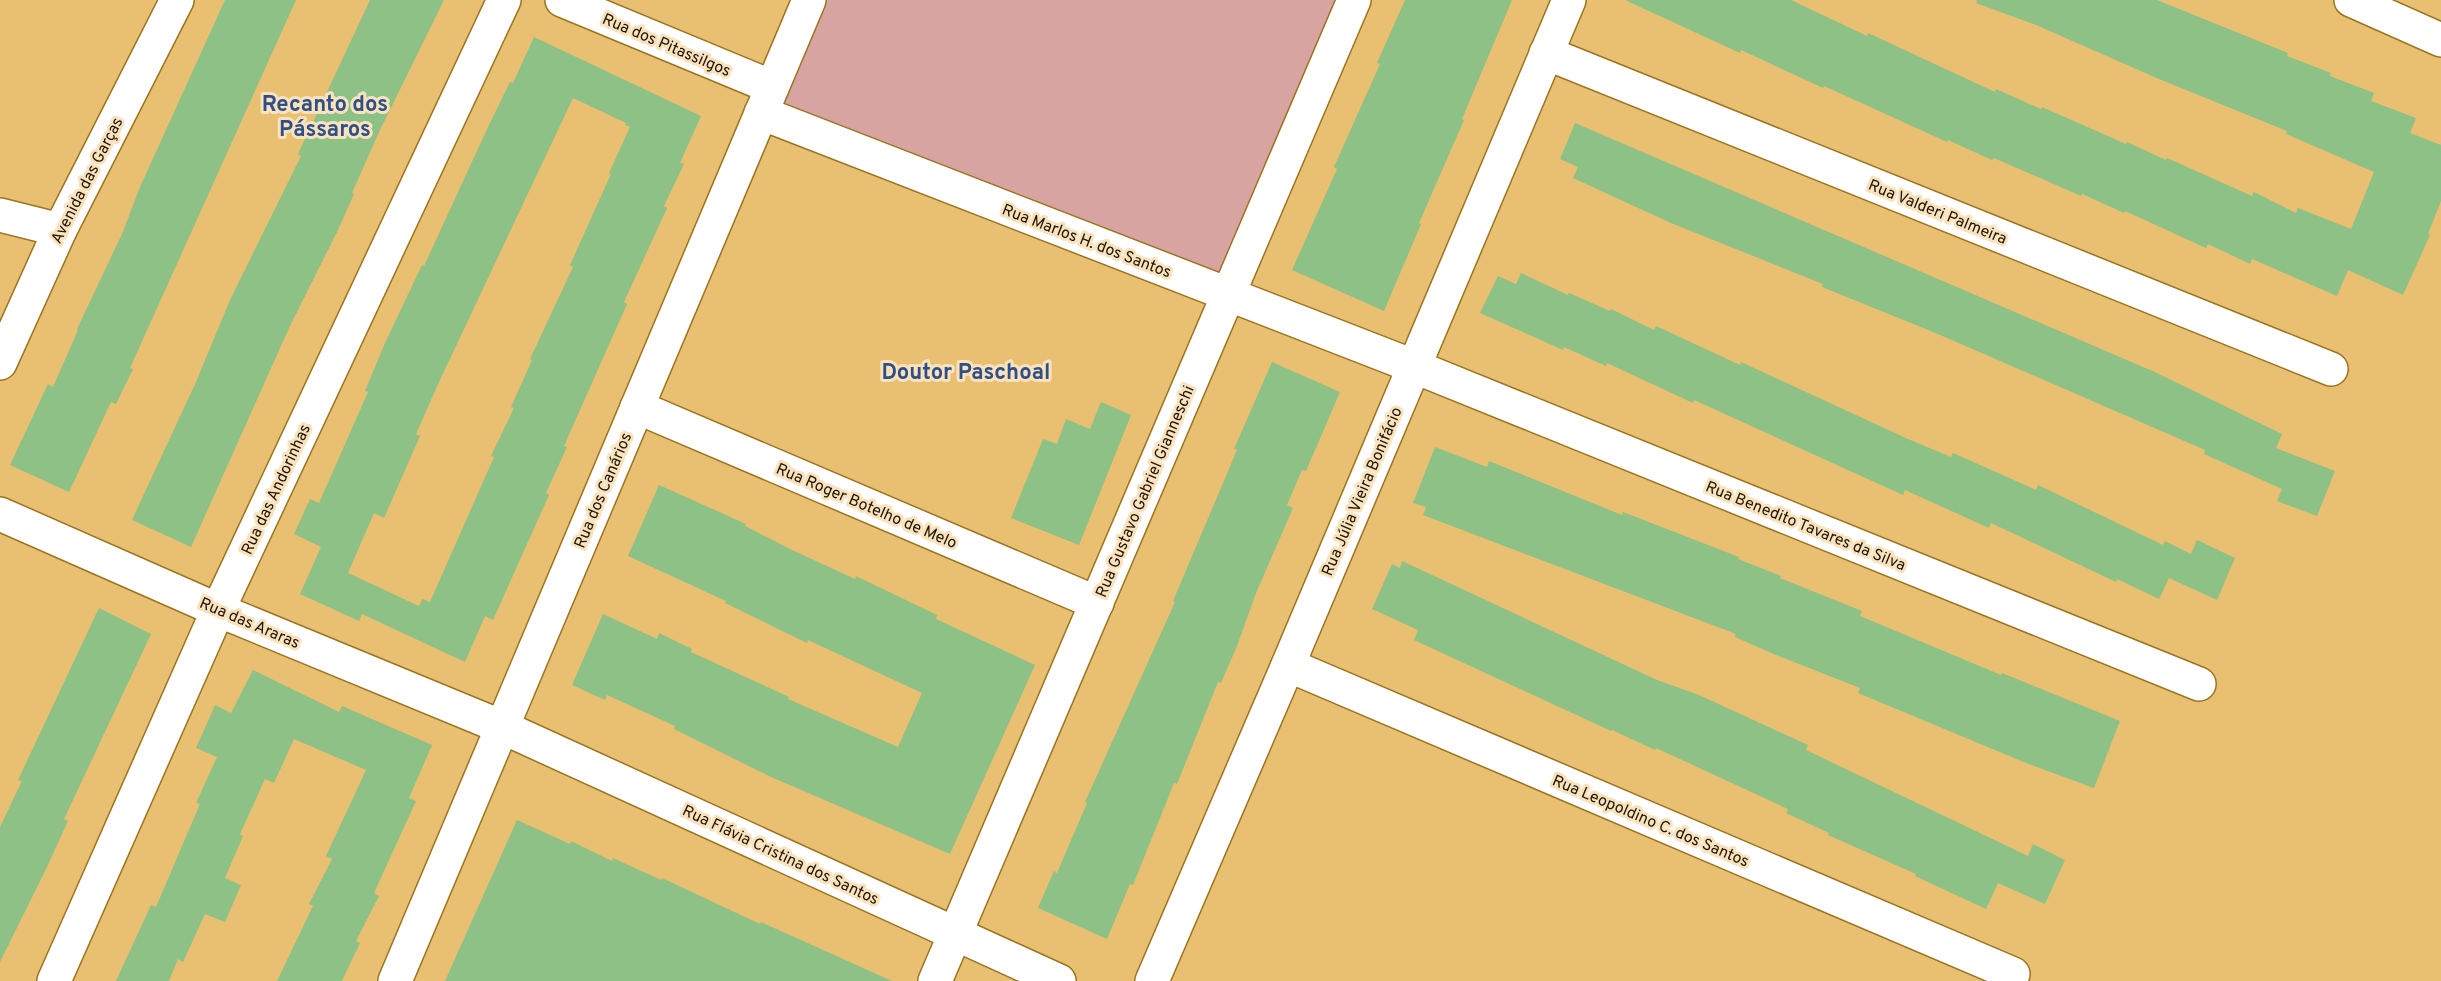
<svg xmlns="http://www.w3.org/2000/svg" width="2441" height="981" viewBox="0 0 2441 981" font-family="Overpass,sans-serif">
	<rect width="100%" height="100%" fill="#e9bf71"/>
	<!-- green -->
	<path fill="#d8a4a2" d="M 809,0 L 1354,0 L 1227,295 L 761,113 Z"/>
	<!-- building -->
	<g fill="#8dc186" fill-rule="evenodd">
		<path d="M 225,0 L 296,0 L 130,368 L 133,369 L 116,404 L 111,402 L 69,492 L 10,465 L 48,384 L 53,387 L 78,330 L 77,329 L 122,234 L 140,187 Z"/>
		<path d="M 370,0 L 444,0 L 379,132 L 352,193 L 354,194 L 338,230 L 289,328 L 191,547 L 132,520 L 196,382 L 230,300 L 301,156 L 298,154 Z"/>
		<path d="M 1405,0 L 1512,0 L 1462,119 L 1464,120 L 1419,223 L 1421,224 L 1384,311 L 1292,270 L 1337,169 L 1334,167 L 1380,64 L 1377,63 Z"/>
		<path d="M 1625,0 L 1791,0 L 1867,36 L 1868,33 L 1995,92 L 1996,89 L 2041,109 L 2042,107 L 2126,144 L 2127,142 L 2166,160 L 2167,158 L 2252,196 L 2254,192 L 2296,213 L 2298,208 L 2351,229 L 2374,172 L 2286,134 L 2287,131 L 2159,79 L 2036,25 L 1976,3 L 1977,0 L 2157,0 L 2288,53 L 2287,56 L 2331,73 L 2330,76 L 2374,93 L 2371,101 L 2416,118 L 2410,133 L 2441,145 L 2441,201 L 2428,234 L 2430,235 L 2403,295 L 2348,270 L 2337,296 L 2252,259 L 2250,264 L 2208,244 L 2206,248 L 2125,211 L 2124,213 L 2082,194 L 2081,196 L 1994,158 L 1992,160 L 1948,140 L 1947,142 L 1824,86 L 1823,88 L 1741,50 L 1740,53 Z"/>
		<path d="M 534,37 L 701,116 L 680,163 L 684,164 L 664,206 L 667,208 L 624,302 L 627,304 L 564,446 L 567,447 L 546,493 L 549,495 L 493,620 L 485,616 L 465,662 L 362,614 L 359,621 L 300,594 L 321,547 L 294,534 L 310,499 L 319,503 L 368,392 L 365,391 L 385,343 L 422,265 L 424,266 L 488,127 L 510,82 L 513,83 ZM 573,98 L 626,123 L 625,125 L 630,127 L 609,173 L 611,174 L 570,265 L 573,267 L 530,359 L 532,360 L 511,407 L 514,408 L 491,456 L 494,457 L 430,602 L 422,599 L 419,606 L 348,573 L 374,513 L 384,518 L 420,436 L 416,434 L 439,382 Z"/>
		<path d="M 1575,123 L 2157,373 L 2282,434 L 2276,448 L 2335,471 L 2317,516 L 2277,501 L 2282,489 L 2204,454 L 2205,450 L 1938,334 L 1822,287 L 1823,284 L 1671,223 L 1573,178 L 1578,167 L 1560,159 Z"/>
		<path d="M 1521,273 L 1568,295 L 1569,293 L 1610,311 L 1611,309 L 1654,330 L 1656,326 L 1740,365 L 1741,362 L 1908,439 L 1951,457 L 1953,453 L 2036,490 L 2038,485 L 2163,545 L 2165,541 L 2191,554 L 2197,540 L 2235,558 L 2217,600 L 2169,578 L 2159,599 L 2117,579 L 2116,582 L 1991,523 L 1989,528 L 1905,490 L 1903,495 L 1694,400 L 1693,403 L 1607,363 L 1606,366 L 1564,347 L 1563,350 L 1480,313 L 1498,276 L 1516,284 Z"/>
		<path d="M 1272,362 L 1340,392 L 1306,471 L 1302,470 L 1287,505 L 1293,508 L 1256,593 L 1237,646 L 1221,683 L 1218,682 L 1177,784 L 1174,783 L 1133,885 L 1130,884 L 1107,939 L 1038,908 L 1054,871 L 1057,873 L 1087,803 L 1085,802 L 1175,602 L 1173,601 L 1237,450 L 1234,449 Z"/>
		<path d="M 1101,402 L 1131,415 L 1079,545 L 1011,518 L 1043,439 L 1057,444 L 1066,419 L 1090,429 Z"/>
		<path d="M 1435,447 L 1487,467 L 1489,461 L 1622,515 L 1623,512 L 1739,557 L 1738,559 L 1781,576 L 1780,578 L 1862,611 L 1860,616 L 2001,675 L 2002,673 L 2120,721 L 2094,788 L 2026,763 L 1858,693 L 1860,688 L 1776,655 L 1735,637 L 1736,634 L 1423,515 L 1426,507 L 1413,503 Z"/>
		<path d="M 659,485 L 746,524 L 745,526 L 790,549 L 855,579 L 856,576 L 889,592 L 937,615 L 936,619 L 1035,665 L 950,854 L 771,777 L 674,729 L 675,726 L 607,695 L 605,700 L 572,685 L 603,614 L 657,639 L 659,633 L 692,649 L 691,652 L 789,697 L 788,699 L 898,747 L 922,693 L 808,640 L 807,643 L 774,627 L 725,603 L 726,601 L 628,556 Z"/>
		<path d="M 1402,561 L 1657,680 L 1699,695 L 1808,745 L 1806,750 L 2028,856 L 2033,844 L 2065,860 L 2045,904 L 1998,883 L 1986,909 L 1915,876 L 1916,874 L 1828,835 L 1829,833 L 1786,813 L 1788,809 L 1656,748 L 1655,750 L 1612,730 L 1611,731 L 1414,640 L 1418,630 L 1372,609 L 1392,564 L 1400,568 Z"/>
		<path d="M 99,608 L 151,634 L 64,819 L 68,821 L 46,869 L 0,962 L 0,827 L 22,781 L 18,780 Z"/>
		<path d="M 253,670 L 339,712 L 342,706 L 432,745 L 409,798 L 416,801 L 374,893 L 379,896 L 356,941 L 360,943 L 342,981 L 277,981 L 313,906 L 309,904 L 332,859 L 326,856 L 366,770 L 294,739 L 274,783 L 265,779 L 240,834 L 243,836 L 225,878 L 241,885 L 225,922 L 205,914 L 183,962 L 178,959 L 169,981 L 116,981 L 151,905 L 156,907 L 200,804 L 196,803 L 217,757 L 196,748 L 215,705 L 231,713 Z"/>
		<path d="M 517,820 L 570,844 L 571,841 L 612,861 L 613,858 L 661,880 L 662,878 L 760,924 L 761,922 L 892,981 L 445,981 Z"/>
	</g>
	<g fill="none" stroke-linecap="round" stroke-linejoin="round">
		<defs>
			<g id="minor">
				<path d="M 562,0 L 772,87"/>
				<path d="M 2351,0 L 2441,40"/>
				<path d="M 1546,53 L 2331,369"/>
				<path d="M 761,113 L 1413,366 L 2199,684"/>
				<path d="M 0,215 L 60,230"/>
				<path d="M 0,363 L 60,230 L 177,0"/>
				<path d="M 637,407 L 1097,603"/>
				<path d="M 0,514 L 218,610 L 502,727 L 1059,981"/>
				<path d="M 1288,665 L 2013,974"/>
				<path d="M 54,981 L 218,610 L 504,0"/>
				<path d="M 395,981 L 809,0"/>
				<path d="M 935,981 L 1354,0"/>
				<path d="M 1152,981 L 1288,665 L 1569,0"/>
			</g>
		</defs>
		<!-- minor casing -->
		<use href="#minor" stroke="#9b7420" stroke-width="36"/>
		<!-- minor -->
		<use href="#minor" stroke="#fff" stroke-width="33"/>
	</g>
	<g text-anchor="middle" stroke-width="6" stroke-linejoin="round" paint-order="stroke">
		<!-- street labels -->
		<g font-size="16" fill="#211500" stroke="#f9e3be">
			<text transform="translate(667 44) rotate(23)" y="6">Rua dos Pitassilgos</text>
			<text transform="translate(86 180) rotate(-63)" y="6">Avenida das Garças</text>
			<text transform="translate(1938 211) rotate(22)" y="6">Rua Valderi Palmeira</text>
			<text transform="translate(1087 240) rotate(21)" y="6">Rua Marlos H. dos Santos</text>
			<text transform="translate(275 489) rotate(-65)" y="6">Rua das Andorinhas</text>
			<text transform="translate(602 490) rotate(-67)" y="6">Rua dos Canários</text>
			<text transform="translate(1144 491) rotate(-67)" y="6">Rua Gustavo Gabriel Gianneschi</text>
			<text transform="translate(1361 491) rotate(-67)" y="6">Rua Júlia Vieira Bonifácio</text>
			<text transform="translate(867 505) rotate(23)" y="6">Rua Roger Botelho de Melo</text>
			<text transform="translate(1806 525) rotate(22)" y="6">Rua Benedito Tavares da Silva</text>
			<text transform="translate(250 622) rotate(23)" y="6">Rua das Araras</text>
			<text transform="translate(1651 820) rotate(23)" y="6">Rua Leopoldino C. dos Santos</text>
			<text transform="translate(781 854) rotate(25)" y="6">Rua Flávia Cristina dos Santos</text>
		</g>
		<!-- district labels -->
		<g font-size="22" font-weight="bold" fill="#314f87" stroke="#f9e3be">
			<text x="325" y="111">Recanto dos<tspan x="325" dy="25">Pássaros</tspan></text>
			<text x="966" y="379">Doutor Paschoal</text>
		</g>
	</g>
</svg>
